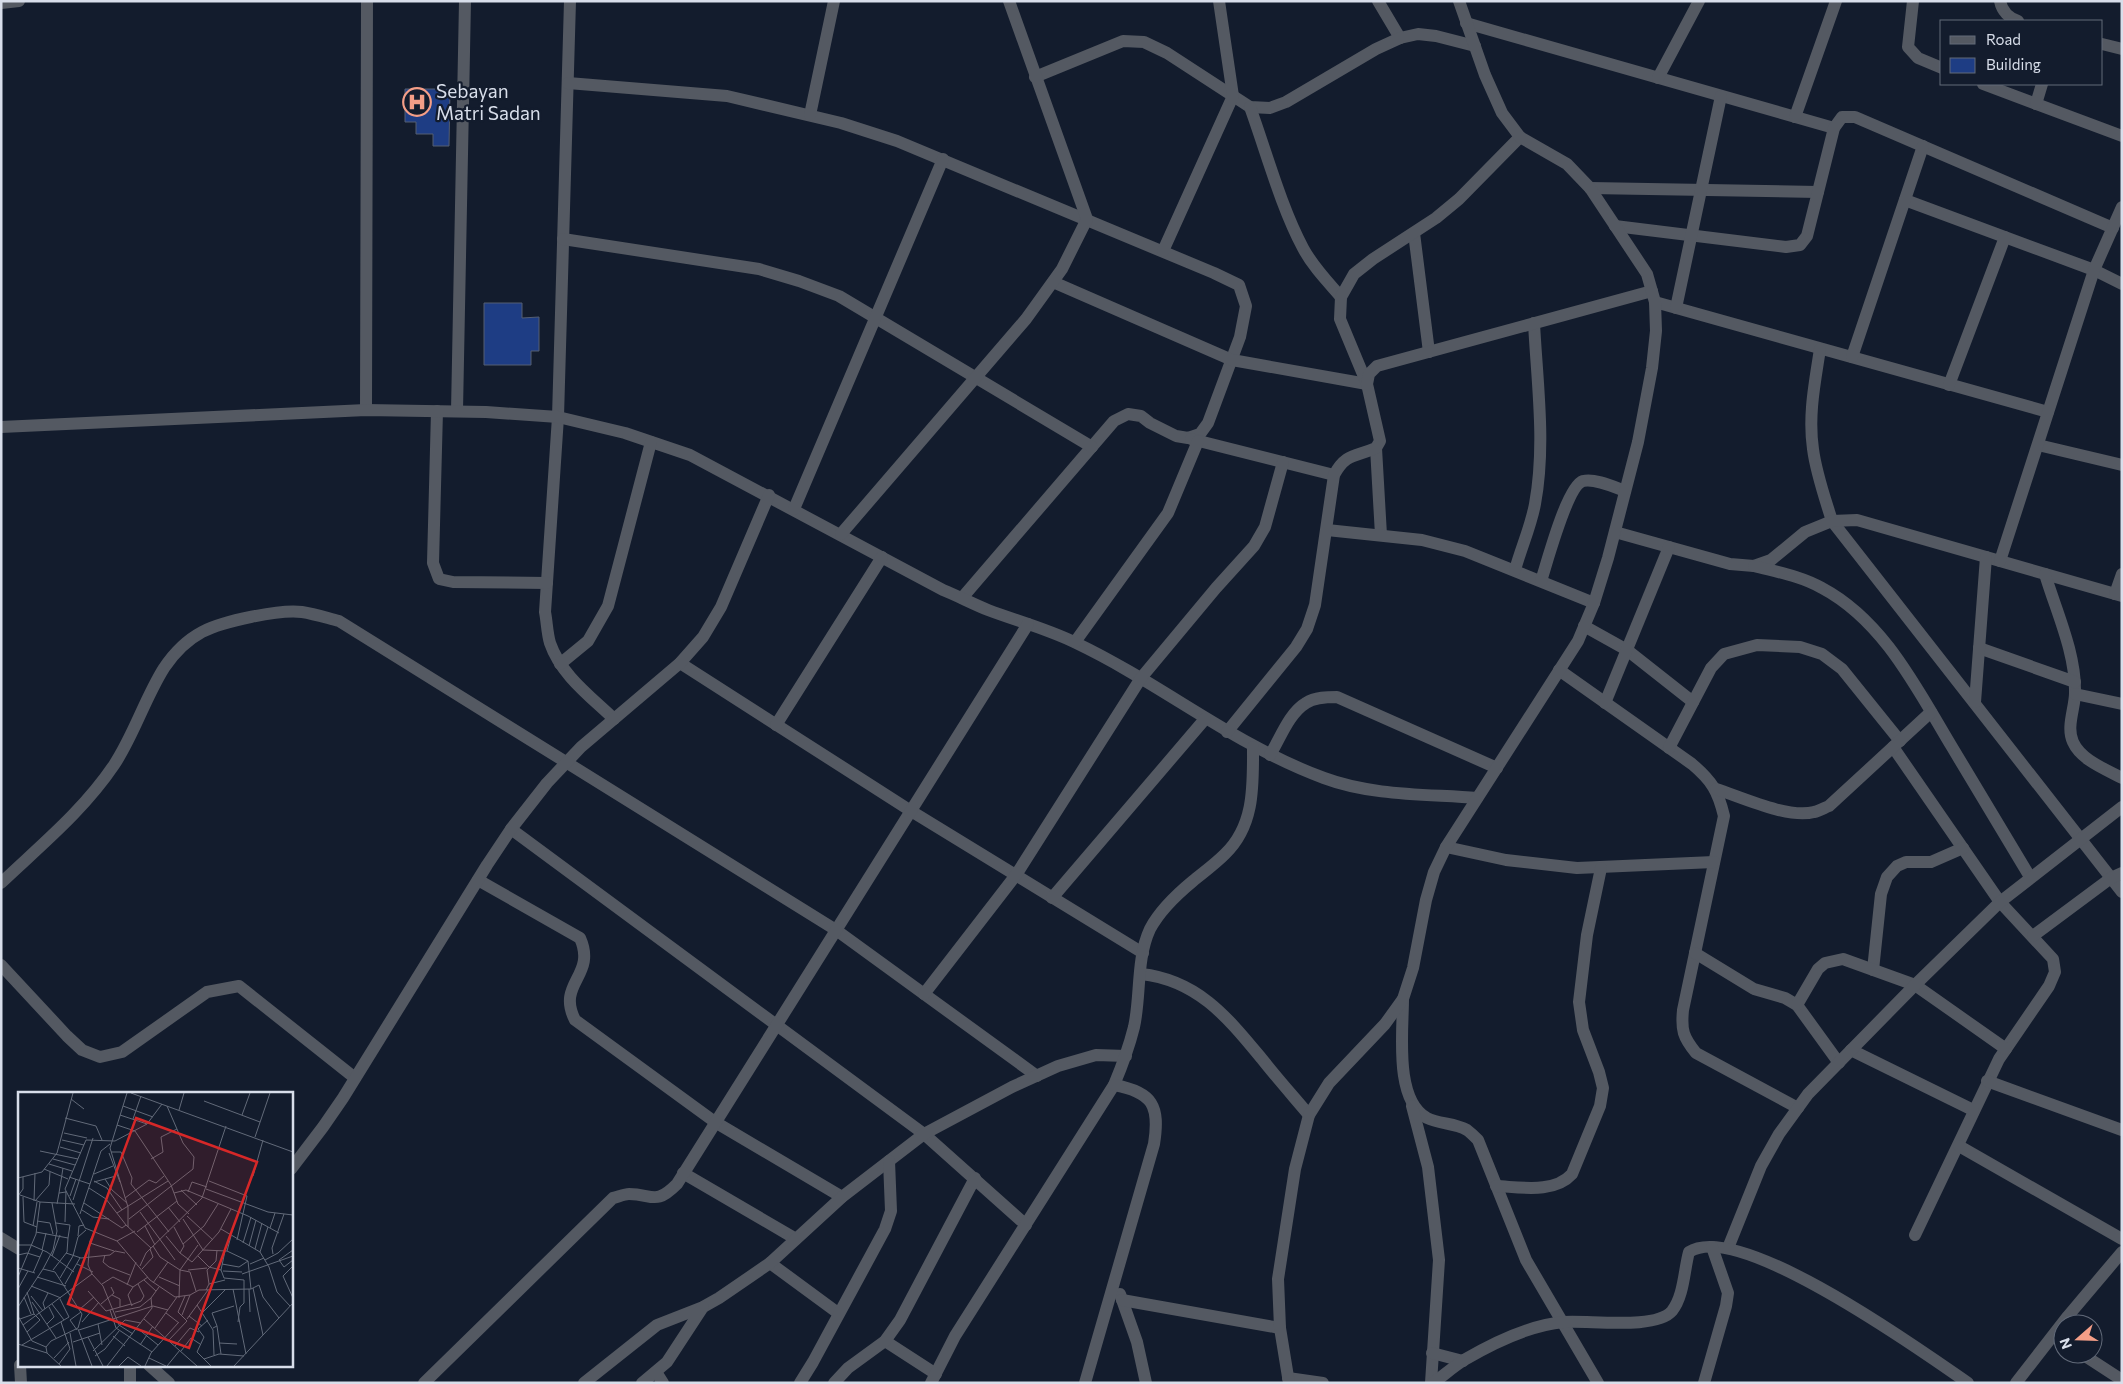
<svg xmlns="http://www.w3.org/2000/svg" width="2123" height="1384" viewBox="0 0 2123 1384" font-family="Commissioner,sans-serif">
	<rect width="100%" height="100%" fill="#131c2d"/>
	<!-- building -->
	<g fill="#1e3d84" stroke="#545e72">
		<path d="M 405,89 L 450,89 L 449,146 L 433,146 L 433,134 L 416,134 L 416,122 L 405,122 Z"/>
		<path d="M 484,303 L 522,303 L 522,318 L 539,317 L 539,351 L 531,351 L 531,365 L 484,365 Z"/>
	</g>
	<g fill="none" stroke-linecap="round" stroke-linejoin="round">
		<!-- minor -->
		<g stroke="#545962" stroke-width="12">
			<path d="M 570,1 L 558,417 L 545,612 C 547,622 547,633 550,643 C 561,675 590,696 614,719"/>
			<path d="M 1378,1 L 1400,38"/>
			<path d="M 1913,1 L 1908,47 L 1918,58 L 1942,68"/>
			<path d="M 2000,1 C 2002,11 2009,18 2018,21"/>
			<path d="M 1,3 L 19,1"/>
			<path d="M 1466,23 L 1834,128"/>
			<path d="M 2102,44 L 2122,49"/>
			<path d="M 1035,77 L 1123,41 L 1144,42 L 1167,53 L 1250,107 L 1270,108 L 1286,102 L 1376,49 L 1400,38 L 1418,34 L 1436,36 L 1475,46"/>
			<path d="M 1658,78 L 1699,1"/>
			<path d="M 568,83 L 727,96 L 841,123 L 897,141 L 1214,273 L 1239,285 L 1246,306 L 1240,337 L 1208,423 L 1200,434 L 1188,438 L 1176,436 L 1150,423 L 1141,416 L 1128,414 L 1114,421 L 962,598"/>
			<path d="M 1983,84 L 2122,136"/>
			<path d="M 2036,104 L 2042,84"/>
			<path d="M 1250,107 C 1266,151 1281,207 1303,248 C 1313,267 1328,282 1341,297"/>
			<path d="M 810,115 L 834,1"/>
			<path d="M 1795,117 L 1836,1"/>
			<path d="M 1590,188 L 1818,192"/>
			<path d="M 1905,200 L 2094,270 L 2122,284"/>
			<path d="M 1615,226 L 1786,247 L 1800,245 L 1807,236 L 1834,128 L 1842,117 L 1855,117 L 2113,228"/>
			<path d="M 1414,233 L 1429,352"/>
			<path d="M 563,239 L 759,269 L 799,281 L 839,296 L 1092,447"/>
			<path d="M 1163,251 L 1233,96 L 1219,1"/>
			<path d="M 1053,282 L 1232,360 L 1367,384"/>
			<path d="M 1655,302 L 2048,412"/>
			<path d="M 1676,308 L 1721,96"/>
			<path d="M 1820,349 C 1815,382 1808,415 1813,449 C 1816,473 1825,498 1832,521 L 2122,892"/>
			<path d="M 1852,357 L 1923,146"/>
			<path d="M 1367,384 L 1340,319 L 1341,297 L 1354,274 L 1373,259 L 1436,218 L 1459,199 L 1520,137"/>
			<path d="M 1949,385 L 2005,237"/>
			<path d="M 366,410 L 367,1"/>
			<path d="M 437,411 L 433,563 L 439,579 L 453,582 L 547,583"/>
			<path d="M 457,411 L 465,1"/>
			<path d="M 1,427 L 366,410 L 486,412 L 558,417 L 625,433 L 690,455 L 943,590 C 958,596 973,604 988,610 C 1017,621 1048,629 1076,643 C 1162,684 1234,745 1324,778 C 1372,796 1427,794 1477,798"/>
			<path d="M 1191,439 L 1334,475"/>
			<path d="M 2038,445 L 2122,465"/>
			<path d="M 1376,448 L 1381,535"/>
			<path d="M 794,509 L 943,159"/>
			<path d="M 1327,530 L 1422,540 L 1465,551 L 1594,603"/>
			<path d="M 1615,532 L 1730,564 L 1754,566 L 1771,560 L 1805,532 L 1832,521 L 1857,520 L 2122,596"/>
			<path d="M 841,534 L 1026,319 L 1062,269 L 1087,219 L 1009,1"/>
			<path d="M 2000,561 L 2094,270 L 2122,207"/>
			<path d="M 1754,566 C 1777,572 1801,576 1822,588 C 1884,621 1917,689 1952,747 C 1978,791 2004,834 2030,877"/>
			<path d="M 1515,570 C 1521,548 1531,526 1535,504 C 1546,445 1537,382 1534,323"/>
			<path d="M 2045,574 C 2056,611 2076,653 2075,693 C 2075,708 2066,727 2073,742 C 2081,760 2105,769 2122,778"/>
			<path d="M 1541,581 C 1547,563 1567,486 1583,481 C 1595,478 1614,487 1625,491"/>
			<path d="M 2115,594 L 2122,574"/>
			<path d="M 1584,626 L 1627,650 L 1693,702"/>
			<path d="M 1075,642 L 1168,513 L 1198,441"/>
			<path d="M 1979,648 L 2075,682"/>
			<path d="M 680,663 L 911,811 L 1143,953"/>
			<path d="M 560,664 L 588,641 L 608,606 L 651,442"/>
			<path d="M 1559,670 L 1692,764 C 1712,781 1718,791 1724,816 L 1683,1010 C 1681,1030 1683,1037 1696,1053 L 1798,1108"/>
			<path d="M 2075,694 L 2122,704"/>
			<path d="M 1975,702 L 1986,557"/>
			<path d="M 1605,703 L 1669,547"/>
			<path d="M 776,725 L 882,557"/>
			<path d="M 1227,732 L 1296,647 L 1307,629 L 1315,605 L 1334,475 C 1346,453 1355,457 1376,448 L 1380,441 L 1367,384 L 1369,374 L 1377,366 L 1652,291"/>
			<path d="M 1893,747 L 2000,902 L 2053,959 L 2055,972 L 2049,986 L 1999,1059 L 1915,1235"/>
			<path d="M 1669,748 L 1711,668 L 1724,654 L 1757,645 L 1800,647 L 1822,654 L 1842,669 L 1900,741"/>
			<path d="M 1270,755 C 1280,739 1289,713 1306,703 C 1315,697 1328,697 1337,697 L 1497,768"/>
			<path d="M 1716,789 C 1741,797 1788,819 1814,812 C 1819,811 1824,808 1829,806 L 1931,712"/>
			<path d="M 511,829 L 924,1134 L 1026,1225"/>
			<path d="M 1446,847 L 1506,860 L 1577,868 L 1714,862"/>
			<path d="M 478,880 L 580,938 C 597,976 556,983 575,1020 L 715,1122 L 842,1197"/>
			<path d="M 1,883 C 41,845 83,811 114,765 C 134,735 145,698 164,668 C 174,653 187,640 202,632 C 223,621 280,609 302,612 C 315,614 327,618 339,621 L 836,930 L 1037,1076"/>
			<path d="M 1052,898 L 1205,719"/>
			<path d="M 2033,936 L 2111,878 L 2122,873"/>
			<path d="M 1695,953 L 1754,989 L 1785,998 L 1797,1005 L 1839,1063"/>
			<path d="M 1,965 L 67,1036 L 82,1050 L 100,1057 L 122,1052 L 207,992 L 239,986 L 355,1078"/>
			<path d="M 1873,970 L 1881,894 L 1887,877 L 1897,866 L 1906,862 L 1931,862 L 1963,848"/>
			<path d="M 1141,974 C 1198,980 1228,1018 1262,1059 C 1277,1078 1293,1096 1309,1115"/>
			<path d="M 924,994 L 1016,875 L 1141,678 L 1216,588 L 1254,546 L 1265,527 L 1283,462"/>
			<path d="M 1403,999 C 1403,1031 1394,1100 1427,1118 C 1439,1124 1455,1123 1467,1130 C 1471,1133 1475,1137 1478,1140 L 1526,1260 L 1598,1383"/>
			<path d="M 1797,1005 L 1818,969 L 1825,963 L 1843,959 L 1915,985 L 2006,1049"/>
			<path d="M 1851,1050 L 1973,1110"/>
			<path d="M 1987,1081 L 2122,1130"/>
			<path d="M 1412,1106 L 1428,1167 L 1439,1260 L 1431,1383"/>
			<path d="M 1959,1146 L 2122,1239"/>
			<path d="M 291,1169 L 323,1127 L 343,1098 L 487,865 L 511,829 L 547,783 L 581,747 L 680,663 L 703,637 L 721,607 L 769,495"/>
			<path d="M 683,1173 L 796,1239"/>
			<path d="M 1496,1186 C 1520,1187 1554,1194 1572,1174 L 1600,1106 L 1603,1088 L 1599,1072 L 1583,1030 L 1579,1002 L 1587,935 L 1601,868"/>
			<path d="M 1,1238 L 19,1249"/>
			<path d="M 1728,1248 L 1761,1166 L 1779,1134 L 1808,1094 L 1915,985 L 2000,902 L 2122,807"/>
			<path d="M 770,1263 L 838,1313"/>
			<path d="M 1120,1294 L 1137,1342 L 1146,1383"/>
			<path d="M 1122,1300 L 1280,1328"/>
			<path d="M 885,1341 L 936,1374"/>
			<path d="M 1432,1353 L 1463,1361"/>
			<path d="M 2082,1354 L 2122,1380"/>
			<path d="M 20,1365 L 21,1383"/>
			<path d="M 130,1365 L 130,1383"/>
			<path d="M 149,1365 L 169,1383"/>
			<path d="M 656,1372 L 663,1383"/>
			<path d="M 1288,1378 L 1323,1383"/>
			<path d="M 424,1383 L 613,1198 C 618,1197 624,1194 629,1194 C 653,1194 655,1206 677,1184 L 1028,624"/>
			<path d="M 584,1383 L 657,1325 L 703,1307 L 719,1298 L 770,1263 L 842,1197 L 924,1134 L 1012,1087 L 1058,1066 L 1096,1055 L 1126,1056"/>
			<path d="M 642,1383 L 667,1362 L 703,1307"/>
			<path d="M 800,1383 L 813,1362 L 885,1229 L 891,1211 L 889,1161"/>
			<path d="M 834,1383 L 848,1368 L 885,1341 L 900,1320 L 975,1178"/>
			<path d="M 931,1383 L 955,1336 L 1114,1085 C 1122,1066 1129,1047 1134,1027 C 1141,996 1136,959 1150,929 C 1160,910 1176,895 1193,881 C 1204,872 1215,864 1225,854 C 1255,825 1253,785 1253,747"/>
			<path d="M 1085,1383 L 1154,1144 C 1160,1106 1153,1092 1114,1085"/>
			<path d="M 1289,1383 L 1280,1328 L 1278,1279 L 1295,1169 L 1309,1115 L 1329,1083 L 1385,1024 L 1403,999 L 1413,968 L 1426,900 L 1434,872 L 1446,847 L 1578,641 L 1594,603 L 1608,558 L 1638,442 L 1652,368 L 1656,331 L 1655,302 L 1647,274 L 1590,188 L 1567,164 L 1520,137 L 1502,113 L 1485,75 L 1459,1"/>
			<path d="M 1433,1383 C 1443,1376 1453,1367 1464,1360 C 1493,1343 1530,1325 1564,1322 C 1589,1320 1656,1330 1672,1311 C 1684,1296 1684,1270 1689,1252 C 1739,1219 1923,1352 1968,1383"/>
			<path d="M 1704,1383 L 1726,1306 L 1728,1293 L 1712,1247"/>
			<path d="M 2016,1383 L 2068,1316 L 2122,1252"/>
		</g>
	</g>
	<!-- icons -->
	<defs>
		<symbol id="hospital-ring" viewBox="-11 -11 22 22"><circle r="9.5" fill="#131c2d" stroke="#f49e87" stroke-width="1.5"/><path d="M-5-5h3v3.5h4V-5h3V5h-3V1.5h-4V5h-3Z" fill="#f49e87"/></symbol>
	</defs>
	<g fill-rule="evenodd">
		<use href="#hospital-ring" x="401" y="86" width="32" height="32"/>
	</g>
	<g text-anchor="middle" stroke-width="4.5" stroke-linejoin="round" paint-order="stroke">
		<!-- poi labels -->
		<g font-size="19" fill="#d8deea" stroke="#131c2d" text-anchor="start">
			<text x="436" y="98">Sebayan<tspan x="436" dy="22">Matri Sadan</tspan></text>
		</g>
	</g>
	<!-- overview -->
	<g transform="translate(18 1092)">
		<rect width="275" height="275" fill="#131c2d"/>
		<path fill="none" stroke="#626a79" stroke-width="1" d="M 109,1 L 92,56 L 110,115 L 110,135M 113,1 L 275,60M 53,7 L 66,17M 186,9 L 242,30M 144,12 L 129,32 L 97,49 L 68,48 L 47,97 L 67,136 L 99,149 L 132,188 L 157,205 L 172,203 L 181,198 L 233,197 L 241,193 L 245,205 L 261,226M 105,14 L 135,25M 161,18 L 166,1M 102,23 L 129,32M 224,23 L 232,1M 47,26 L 78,34 L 84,48M 115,27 L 123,4M 99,33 L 117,39 L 153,93 L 160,112 L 171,122M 46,41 L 69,46M 237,45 L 252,1M 44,48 L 66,53M 42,55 L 63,61M 22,59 L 60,67M 93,60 L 103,60 L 114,86 L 113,92 L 151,140M 91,61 L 102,90M 35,67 L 57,73M 133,67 L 145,60 L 143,45 L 159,37M 31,72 L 54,79M 26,77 L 50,87M 76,82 L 95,74M 235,84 L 245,48M 51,85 L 72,92M 0,86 L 24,80 L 39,61 L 55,1M 87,87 L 94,98 L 109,111M 76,89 L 89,96 L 104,118M 191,89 L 229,104 L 219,148M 76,90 L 98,84M 71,96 L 88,107 L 108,133 L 133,156M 188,97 L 250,120 L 275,123M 163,98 L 179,113M 170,100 L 174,90 L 189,95M 41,101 L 45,76M 156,101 L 168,98 L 230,124 L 261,141M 2,103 L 22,110 L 57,112M 0,104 L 5,97 L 5,85M 52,104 L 58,87M 5,105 L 6,130 L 19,135M 107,106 L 131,88 L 138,91 L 146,84M 55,108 L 75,46M 16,109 L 17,81M 17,109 L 31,93 L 32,80M 66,111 L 104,136 L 108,133M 39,112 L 41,101 L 48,100M 150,115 L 162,130M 64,118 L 75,125 L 91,127M 122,120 L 157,168M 99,121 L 150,89M 62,122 L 83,59 L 92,52M 169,124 L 195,148M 111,127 L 175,77 L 176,65 L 165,51 L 149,14M 165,127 L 185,158 L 209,159 L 230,169 L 233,197M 19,129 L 32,131 L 35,142M 47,130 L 48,99M 38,131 L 52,133 L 50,146M 15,134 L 19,110M 127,134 L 137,153M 156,135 L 166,154 L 162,161 L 174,170 L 201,140 L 213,117M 252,136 L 257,121M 203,137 L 242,160 L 251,175 L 259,200 L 272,214M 18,140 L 50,146 L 49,160 L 35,178M 119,140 L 159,109M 60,144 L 61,134 L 66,133M 148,144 L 162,161M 99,149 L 117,139M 72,151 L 96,159M 225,151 L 233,125M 165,152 L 186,134 L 200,112M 0,153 L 13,153 L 29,160 L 56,180M 135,154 L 142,165 L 162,178 L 161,206M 231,154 L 238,128M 237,157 L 244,131M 24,158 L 28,141M 275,158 L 261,168 L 266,175 L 275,168M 207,159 L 203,178 L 206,186 L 226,188 L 226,211 L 222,215 L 220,230M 209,159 L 213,144M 242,160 L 250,135M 48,161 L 63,166 L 92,163 L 97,159 L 107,161M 255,162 L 254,156 L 266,122M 0,163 L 9,161 L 22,165M 87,163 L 85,170 L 91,175 L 112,183M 34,164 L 42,143M 180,164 L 191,175 L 203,178M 247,168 L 260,161 L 275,147M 59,172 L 75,180M 204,172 L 221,175 L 230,169M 232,172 L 246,166M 122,174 L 128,161 L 184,106 L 208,34M 275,174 L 265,184 L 275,206M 0,176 L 17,181M 25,177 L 35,158 L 39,139 L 34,111M 124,177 L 135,165 L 132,157M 170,178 L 189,176M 205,179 L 224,180M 15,181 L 25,158M 74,182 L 85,194 L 101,233 L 115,242M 224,182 L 275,164M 0,185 L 18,142 L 22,110M 19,185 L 48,194M 141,185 L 162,194M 42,186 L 55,164 L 60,145 L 68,138M 126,188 L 138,199M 135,191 L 150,170M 47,192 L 62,166M 84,192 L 95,185 L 115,195 L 130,185M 191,192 L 207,188M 109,193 L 118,170M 13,194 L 43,206M 235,196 L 245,243M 0,197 L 10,179M 215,197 L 228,262M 231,197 L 232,220M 188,198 L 191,192 L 189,178 L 198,169 L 199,158M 70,199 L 88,219 L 113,212M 178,199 L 172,180 L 162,178 L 180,153M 9,200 L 16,222M 94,203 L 102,207 L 102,215M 13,204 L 25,219M 6,205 L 13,222M 14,210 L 38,246M 34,212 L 46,228M 83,212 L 96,201 L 93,195M 113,213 L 123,209 L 126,204 L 120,192M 179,213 L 195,238 L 196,263M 114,214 L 110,203 L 115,195M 0,215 L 25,177 L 37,180 L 64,222 L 60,236 L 33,249 L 28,255 L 29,261 L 43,274M 27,217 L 25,211 L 30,201M 62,217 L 76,205M 92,218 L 98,236 L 134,260M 97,220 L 122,215 L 133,206M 185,220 L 207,198M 148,221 L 161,231M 164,223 L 172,203M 0,224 L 14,249 L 28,255M 171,224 L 184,234M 2,227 L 16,222 L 22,228M 126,227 L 179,274M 169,227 L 190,198M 190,228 L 180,237 L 186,245 L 179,260 L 193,274M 64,230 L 81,210M 29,232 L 36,225 L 31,215M 80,232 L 84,253M 5,233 L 74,182 L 70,173 L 72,149 L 77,139M 199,234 L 203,262M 119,236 L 140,253M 137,236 L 159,205M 195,236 L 199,234 L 194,221 L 216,214M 60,237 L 74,274M 59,238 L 52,228 L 63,220M 61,238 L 135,214 L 150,218M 9,240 L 22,228M 52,241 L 58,274M 95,244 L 107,254M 70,245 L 85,274M 151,248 L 169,229 L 160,220 L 167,204M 55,250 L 82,241M 201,251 L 219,252M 0,252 L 29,261M 4,253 L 51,225 L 42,207M 122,253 L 135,234M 157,254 L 172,236 L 181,240M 75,259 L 107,228 L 123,231M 163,259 L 173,246 L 182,252M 77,264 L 87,257 L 101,239M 36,266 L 51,250M 131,266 L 148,274M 186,267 L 201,262 L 226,264M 41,272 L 52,257 L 43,230M 89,274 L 134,216 L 133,206 L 141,195M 101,274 L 110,265 L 123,274M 127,274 L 133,261 L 160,231M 149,274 L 162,258M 216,274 L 275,211"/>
		<path fill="#d62828" fill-opacity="0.15" stroke="#d62828" stroke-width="2.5" d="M 118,26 L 239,70 L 171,256 L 50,212 Z"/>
		<rect width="275" height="275" fill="none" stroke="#d8deea" stroke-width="2.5"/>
	</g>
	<!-- border -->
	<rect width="2123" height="1384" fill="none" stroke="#d8deea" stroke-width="5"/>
	<!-- legend -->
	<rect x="1940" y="20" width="162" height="65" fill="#131c2d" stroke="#626a79"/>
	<rect x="1950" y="36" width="25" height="8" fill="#545962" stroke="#626a79"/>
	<text x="1986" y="45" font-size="15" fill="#d8deea">Road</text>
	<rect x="1950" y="58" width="25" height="15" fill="#1e3d84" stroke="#626a79"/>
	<text x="1986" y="70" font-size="15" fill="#d8deea">Building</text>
	<!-- north arrow -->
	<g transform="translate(2078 1339) rotate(250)"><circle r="24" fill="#131c2d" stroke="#626a79"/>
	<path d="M0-4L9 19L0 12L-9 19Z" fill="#f49e87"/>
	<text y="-8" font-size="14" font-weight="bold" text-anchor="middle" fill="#d8deea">N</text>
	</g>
</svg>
